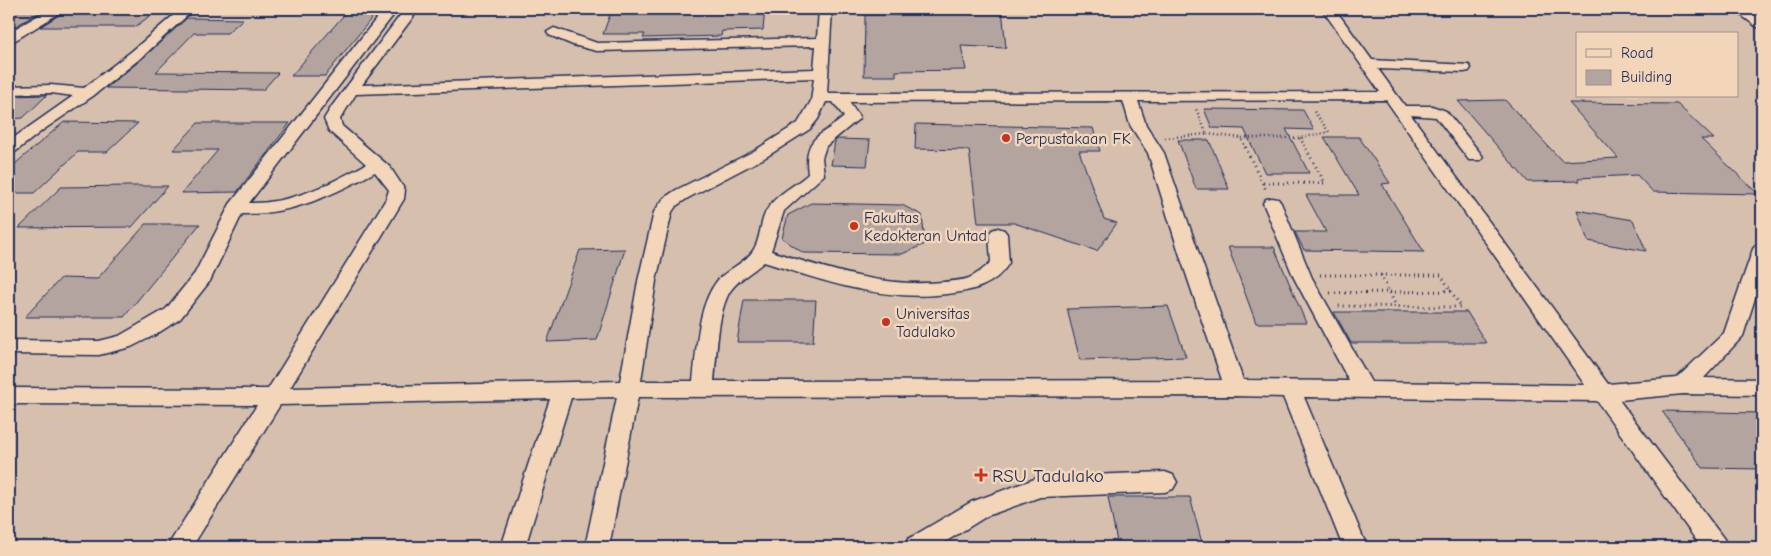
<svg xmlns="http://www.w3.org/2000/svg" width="1771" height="556" viewBox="0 0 1771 556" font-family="'Comic Neue',sans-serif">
	<rect width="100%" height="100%" fill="#e6cbb4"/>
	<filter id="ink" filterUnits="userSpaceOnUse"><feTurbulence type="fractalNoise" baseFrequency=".02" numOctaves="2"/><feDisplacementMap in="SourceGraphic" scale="10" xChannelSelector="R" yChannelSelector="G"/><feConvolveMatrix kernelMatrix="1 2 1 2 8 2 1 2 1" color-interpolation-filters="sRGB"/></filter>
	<g filter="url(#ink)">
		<!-- built -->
		<path fill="#d7bfae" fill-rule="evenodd" d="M 9,9 L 1756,9 L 1762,13 L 1762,547 L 9,547 ZM 1577,34 L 1737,34 L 1737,96 L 1577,96 Z"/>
		<!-- building -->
		<g fill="#b4a49f" stroke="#1b2f5e">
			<path d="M 349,9 L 379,9 L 325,76 L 291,76 Z"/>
			<path d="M 612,9 L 765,9 L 763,30 L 722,31 L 721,36 L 643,38 L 645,34 L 603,34 Z"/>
			<path d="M 901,9 L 1002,9 L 1006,48 L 961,46 L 966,70 L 896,71 L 896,76 L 864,76 L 865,15 L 901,15 Z"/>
			<path d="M 9,10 L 44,10 L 14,27 L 9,27 Z"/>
			<path d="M 67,10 L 155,12 L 135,27 L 40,27 Z"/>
			<path d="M 187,18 L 243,19 L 227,33 L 194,33 L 156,72 L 278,73 L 263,90 L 106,88 L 143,58 Z"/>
			<path d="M 47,95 L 23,118 L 9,119 L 9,96 Z"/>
			<path d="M 1505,100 L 1562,161 L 1618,158 L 1569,103 L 1677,104 L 1714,139 L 1701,139 L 1758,194 L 1653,192 L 1637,175 L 1578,178 L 1580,181 L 1528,182 L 1458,101 Z"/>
			<path d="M 1204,109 L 1303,110 L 1314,130 L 1286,129 L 1309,173 L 1265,173 L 1244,129 L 1212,128 Z"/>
			<path d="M 64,122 L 138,123 L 107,152 L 78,152 L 34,193 L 9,193 L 9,169 Z"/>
			<path d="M 198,123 L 290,123 L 237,192 L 182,193 L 218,150 L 173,150 Z"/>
			<path d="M 916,124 L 1093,128 L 1100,151 L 1079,151 L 1104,219 L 1117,223 L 1097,251 L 1014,223 L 978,223 L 969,150 L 915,149 Z"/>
			<path d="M 1324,137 L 1359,137 L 1390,183 L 1382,184 L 1424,252 L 1304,250 L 1295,232 L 1326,232 L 1306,195 L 1359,195 Z"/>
			<path d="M 838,139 L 870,140 L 867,166 L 831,165 L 835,141 Z"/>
			<path d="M 1178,140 L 1209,140 L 1229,189 L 1196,189 Z"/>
			<path d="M 130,186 L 168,186 L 132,227 L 19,228 L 61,187 Z"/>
			<path d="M 811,203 L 902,205 L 922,215 L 925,244 L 902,254 L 803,253 L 782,238 L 788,215 Z"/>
			<path d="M 1577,210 L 1633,220 L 1646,251 L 1588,241 Z"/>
			<path d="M 146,224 L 200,224 L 124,317 L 25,317 L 61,278 L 97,279 Z"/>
			<path d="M 1228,247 L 1274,247 L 1306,323 L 1256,323 Z"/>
			<path d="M 625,249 L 597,340 L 547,342 L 580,250 Z"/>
			<path d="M 744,300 L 816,300 L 813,342 L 737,342 Z"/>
			<path d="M 1168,306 L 1186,357 L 1080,360 L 1067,309 Z"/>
			<path d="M 1334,312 L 1467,312 L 1486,343 L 1351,343 Z"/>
			<path d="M 1662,411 L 1762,413 L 1762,469 L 1703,468 Z"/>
			<path d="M 1108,497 L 1190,497 L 1203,547 L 1118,547 Z"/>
		</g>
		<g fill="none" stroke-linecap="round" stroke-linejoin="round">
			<defs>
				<g id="minor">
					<path d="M 50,9 L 66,9 L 14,41 L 9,42 L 9,32 Z"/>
					<path d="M 173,9 L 188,9 L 191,12 L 142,57 L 93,96 L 43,130 L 15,152 L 9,154 L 9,141 L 73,96 L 51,93 L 9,94 L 9,86 L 51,85 L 84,88 L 132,51 L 176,13 Z"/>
					<path d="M 384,9 L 398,9 L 249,203 C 291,204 330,184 366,164 L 329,131 L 324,119 L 332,106 L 405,9 L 419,9 L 362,85 L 814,69 L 816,46 L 597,51 L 573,45 L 549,35 L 547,32 L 554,28 L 597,43 L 817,38 L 819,9 L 832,9 L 827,93 L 1380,92 L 1322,9 L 1335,9 L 1372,60 L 1469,65 L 1471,68 L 1469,71 L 1464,72 L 1378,69 L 1405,106 L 1432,106 L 1446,111 L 1481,154 L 1483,157 L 1481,160 L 1469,160 L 1436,117 L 1411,115 L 1608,384 L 1677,378 L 1724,333 L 1753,249 L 1756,245 L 1762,243 L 1762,276 L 1743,336 L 1704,378 L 1762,379 L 1762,395 L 1683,394 L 1619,400 L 1724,539 L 1727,547 L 1701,547 L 1597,401 L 1304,397 L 1367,547 L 1343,547 L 1283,397 L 1235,396 L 638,397 L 609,547 L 585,547 L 617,397 L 571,398 L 525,547 L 501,547 L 550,399 L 280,405 L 192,547 L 167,547 L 257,405 L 9,404 L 9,388 L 268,389 L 386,199 L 389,190 L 375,172 C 334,195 290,215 242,214 L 210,281 L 180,319 L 155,335 L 131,347 L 99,355 L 9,354 L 9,340 L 99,341 L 119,336 L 166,309 L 195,273 L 230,204 ZM 814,78 L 811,101 L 798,123 L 754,151 L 676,190 L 664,198 L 654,212 L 638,281 L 620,381 L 290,388 L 404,199 L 405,190 L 390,167 L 342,126 L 340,119 L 356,94 ZM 1386,100 L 1585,385 L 1371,382 L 1312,278 L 1281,203 L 1278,199 L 1272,198 L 1266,199 L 1263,203 L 1294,278 L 1349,381 L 1243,380 L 1164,153 L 1146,125 L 1138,101 ZM 1123,101 L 1130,125 L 1148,153 L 1181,259 L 1222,380 L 714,381 C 717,356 717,310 731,290 C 740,278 754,271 764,262 C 823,281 883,302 947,294 C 972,291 995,286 1009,263 L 1007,234 L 1004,230 L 998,228 L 992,230 L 989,234 L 991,262 C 985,268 977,274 969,278 C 962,281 951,281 943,282 C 883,288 827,269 771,251 L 784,211 L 824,175 L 822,158 L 826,146 L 860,118 L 849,102 ZM 826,102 L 833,102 L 844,117 C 819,138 803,136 808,174 C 793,188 772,195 764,216 C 760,226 760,239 754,249 C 746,263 727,269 717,281 C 697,307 697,349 693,381 L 641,381 L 656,281 L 672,212 L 676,206 L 688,198 L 766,157 L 810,129 L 818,119 Z"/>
					<path d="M 1733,9 L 1748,9 L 1762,18 L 1762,28 L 1757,27 Z"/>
					<path d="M 1165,472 L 1173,475 L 1177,482 L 1173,489 L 1165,492 L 1040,497 L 987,516 L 937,547 L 905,547 L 908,539 L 971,502 L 1040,477 Z"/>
				</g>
			</defs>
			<!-- minor casing -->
			<use href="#minor" stroke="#1b2f5e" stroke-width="3"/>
			<!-- path-far1 -->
			<g stroke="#1b2f5e" stroke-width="2.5" stroke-dasharray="1 3" stroke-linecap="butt">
				<path d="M 1207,134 L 1241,138"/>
				<path d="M 1165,138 L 1207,134 L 1196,109"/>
				<path d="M 1300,138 L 1306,148"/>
				<path d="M 1246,148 L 1241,138 L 1300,138 L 1329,132 L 1313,110"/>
			</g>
			<!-- path -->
			<g stroke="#1b2f5e" stroke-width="3" stroke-dasharray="1 4" stroke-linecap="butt">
				<path d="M 1245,147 L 1266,190"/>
				<path d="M 1263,183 L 1325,183 L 1305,147"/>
				<path d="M 1320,275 L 1441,275 L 1461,307 L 1338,306"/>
				<path d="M 1381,275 L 1396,306"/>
				<path d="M 1330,293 L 1451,291"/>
			</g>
			<!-- minor -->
			<use href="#minor" fill="#f3d5b9" fill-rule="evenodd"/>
		</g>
	</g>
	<!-- markers -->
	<g fill="#c8321e" stroke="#f3d5b9" stroke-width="2">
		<circle cx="1006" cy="138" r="5"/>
		<circle cx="854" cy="226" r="5"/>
		<circle cx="886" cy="322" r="5"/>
		<path d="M978.5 467.5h5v5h5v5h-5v5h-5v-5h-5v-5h5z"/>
	</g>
	<g text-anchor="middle" stroke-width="5" stroke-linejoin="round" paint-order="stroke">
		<!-- poi labels -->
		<g font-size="16" fill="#1b2f5e" stroke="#f3d5b9" text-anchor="start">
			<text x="1016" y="144">Perpustakaan FK</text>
			<text x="864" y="223">Fakultas<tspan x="864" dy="18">Kedokteran Untad</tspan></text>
			<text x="896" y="319">Universitas<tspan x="896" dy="18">Tadulako</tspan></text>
		</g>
		<!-- near-poi labels -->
		<g font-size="19" fill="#1b2f5e" stroke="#f3d5b9" text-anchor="start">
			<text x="992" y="482">RSU Tadulako</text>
		</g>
	</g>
	<!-- margin -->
	<rect width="1771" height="556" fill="none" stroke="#f3d5b9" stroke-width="30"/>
	<rect x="15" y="15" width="1741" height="526" fill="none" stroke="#1b2f5e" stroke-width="2" filter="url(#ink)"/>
	<!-- legend -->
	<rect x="1576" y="32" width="162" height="65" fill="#f3d5b9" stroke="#9d9395"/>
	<rect x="1586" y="49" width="25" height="8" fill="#f3d5b9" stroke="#9d9395"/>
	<text x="1621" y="58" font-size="15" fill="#1b2f5e">Road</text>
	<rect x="1586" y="70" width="25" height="15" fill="#b4a49f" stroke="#9d9395"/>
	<text x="1621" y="82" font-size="15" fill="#1b2f5e">Building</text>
</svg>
